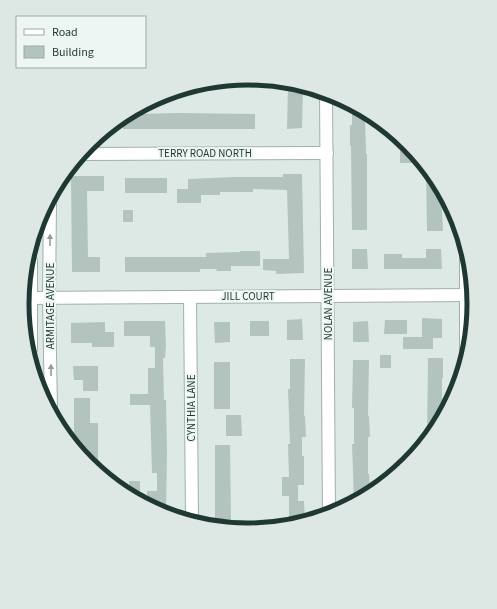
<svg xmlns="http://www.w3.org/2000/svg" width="497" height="609" viewBox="0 0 497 609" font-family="'Source Sans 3',sans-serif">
	<rect width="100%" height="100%" fill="#dde9e5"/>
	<!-- building -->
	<g fill="#b3c4be">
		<path d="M 288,86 L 303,89 L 302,128 L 287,129 Z"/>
		<path d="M 352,106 L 365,115 L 366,154 L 367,154 L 367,230 L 352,230 L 351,146 L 350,146 L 350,125 L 352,125 Z"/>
		<path d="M 179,113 L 255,114 L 255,129 L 123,129 L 123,121 L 135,114 Z"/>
		<path d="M 400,150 L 413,150 L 421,163 L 400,163 Z"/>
		<path d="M 426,170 L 441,193 L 443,231 L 427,231 Z"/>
		<path d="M 283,174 L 302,174 L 304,273 L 276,274 L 276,271 L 263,270 L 263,259 L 289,259 L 287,190 L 253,189 L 253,192 L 220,192 L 220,195 L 201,195 L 201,203 L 177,203 L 177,189 L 188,189 L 188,179 L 234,177 L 283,177 Z"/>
		<path d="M 71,176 L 104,176 L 104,191 L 87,191 L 88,257 L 100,257 L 100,272 L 72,272 Z"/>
		<rect x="125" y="178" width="42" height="15"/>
		<rect x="123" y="210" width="10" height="12"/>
		<path d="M 352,249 L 367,249 L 368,269 L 352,269 Z"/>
		<path d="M 426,249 L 441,249 L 442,269 L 384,269 L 384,254 L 402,254 L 402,258 L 426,258 Z"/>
		<path d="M 240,251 L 260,251 L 260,266 L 231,266 L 231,271 L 216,271 L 217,269 L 200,269 L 200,272 L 125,272 L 125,257 L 206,257 L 206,253 L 240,252 Z"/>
		<path d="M 422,318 L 442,319 L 442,338 L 433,338 L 433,349 L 403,349 L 403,337 L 422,337 Z"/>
		<path d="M 302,319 L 303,340 L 287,340 L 287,320 Z"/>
		<path d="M 385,320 L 407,320 L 407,334 L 384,334 Z"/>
		<path d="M 124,321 L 165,321 L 166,346 L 165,358 L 163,358 L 164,400 L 166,400 L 167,452 L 166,515 L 162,514 L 147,504 L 147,491 L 157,491 L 157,473 L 152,473 L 150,405 L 130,405 L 130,394 L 148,394 L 148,368 L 155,368 L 155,347 L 150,347 L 150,336 L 124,336 Z"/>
		<rect x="250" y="321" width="19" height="15"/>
		<path d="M 368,321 L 369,342 L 353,342 L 353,322 Z"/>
		<path d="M 105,322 L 105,332 L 114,332 L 114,347 L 92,347 L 92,343 L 71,343 L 71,323 Z"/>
		<path d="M 214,322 L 230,322 L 230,342 L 215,343 Z"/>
		<rect x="380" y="355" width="11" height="13"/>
		<path d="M 428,358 L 443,358 L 443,378 L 442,378 L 442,415 L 427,437 Z"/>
		<path d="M 290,359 L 305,359 L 304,416 L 305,416 L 306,437 L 302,437 L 302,456 L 304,456 L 304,485 L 298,485 L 298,501 L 304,501 L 305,520 L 297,521 L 289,521 L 289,496 L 282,496 L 282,477 L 289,477 L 288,444 L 290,444 L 288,389 L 290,389 Z"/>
		<path d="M 353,360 L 369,360 L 368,416 L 369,416 L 370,437 L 368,437 L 368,474 L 369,474 L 370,491 L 354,501 L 352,444 L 354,444 L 354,408 L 352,408 Z"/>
		<rect x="214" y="362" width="16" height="47"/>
		<path d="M 73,366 L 98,366 L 98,391 L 83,391 L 83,380 L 74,380 Z"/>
		<path d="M 74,398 L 90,398 L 90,423 L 98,423 L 98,471 L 88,464 L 74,443 Z"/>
		<path d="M 226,415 L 241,415 L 242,436 L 226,436 Z"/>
		<path d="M 215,445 L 230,445 L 231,520 L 215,520 Z"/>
		<rect x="129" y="481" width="11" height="10"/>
	</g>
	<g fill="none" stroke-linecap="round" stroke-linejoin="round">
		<defs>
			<g id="minor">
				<path d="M 326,94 L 329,515"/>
				<path d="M 82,154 L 327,153"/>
				<path d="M 50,202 L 49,298 L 51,409"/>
				<path d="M 466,259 L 466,348"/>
				<path d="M 31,261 L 31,349"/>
				<path d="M 190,297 L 192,520"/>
				<path d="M 23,298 L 473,295"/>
			</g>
		</defs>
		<!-- minor casing -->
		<use href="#minor" stroke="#a0b0ac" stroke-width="14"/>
		<!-- minor -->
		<use href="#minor" stroke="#fff" stroke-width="12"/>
	</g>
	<!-- one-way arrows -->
	<defs><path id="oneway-solid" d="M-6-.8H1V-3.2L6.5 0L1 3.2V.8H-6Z"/></defs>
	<g fill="#8f9c99">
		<use href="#oneway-solid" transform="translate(50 240) rotate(-90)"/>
		<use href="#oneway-solid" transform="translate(51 370) rotate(-91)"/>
	</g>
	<g text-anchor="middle" stroke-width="4" stroke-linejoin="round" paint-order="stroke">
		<!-- street labels -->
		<g font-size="11" fill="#1f3833" stroke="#edf6f2">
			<text x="205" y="157">TERRY ROAD NORTH</text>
			<text x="248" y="300">JILL COURT</text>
			<text transform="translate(328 304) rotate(-90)" y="4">NOLAN AVENUE</text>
			<text transform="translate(50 306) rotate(-90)" y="4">ARMITAGE AVENUE</text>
			<text transform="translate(191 408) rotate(-90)" y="4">CYNTHIA LANE</text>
		</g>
	</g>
	<!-- crop -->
	<path d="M0 0H497V609H0ZM29 304a219 219 0 1 1 438 0a219 219 0 1 1-438 0Z" fill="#dde7e3" fill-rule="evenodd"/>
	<path fill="none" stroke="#1f3833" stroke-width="5" d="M29 304a219 219 0 1 1 438 0a219 219 0 1 1-438 0Z"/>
	<!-- legend -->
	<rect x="16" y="16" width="130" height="52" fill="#edf6f2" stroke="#9baaa6"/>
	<rect x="24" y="29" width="20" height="6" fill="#ffffff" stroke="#9baaa6"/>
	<text x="52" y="36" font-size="12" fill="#1f3833">Road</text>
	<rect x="24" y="46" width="20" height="12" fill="#b3c4be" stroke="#9baaa6"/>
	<text x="52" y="56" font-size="12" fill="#1f3833">Building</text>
</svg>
